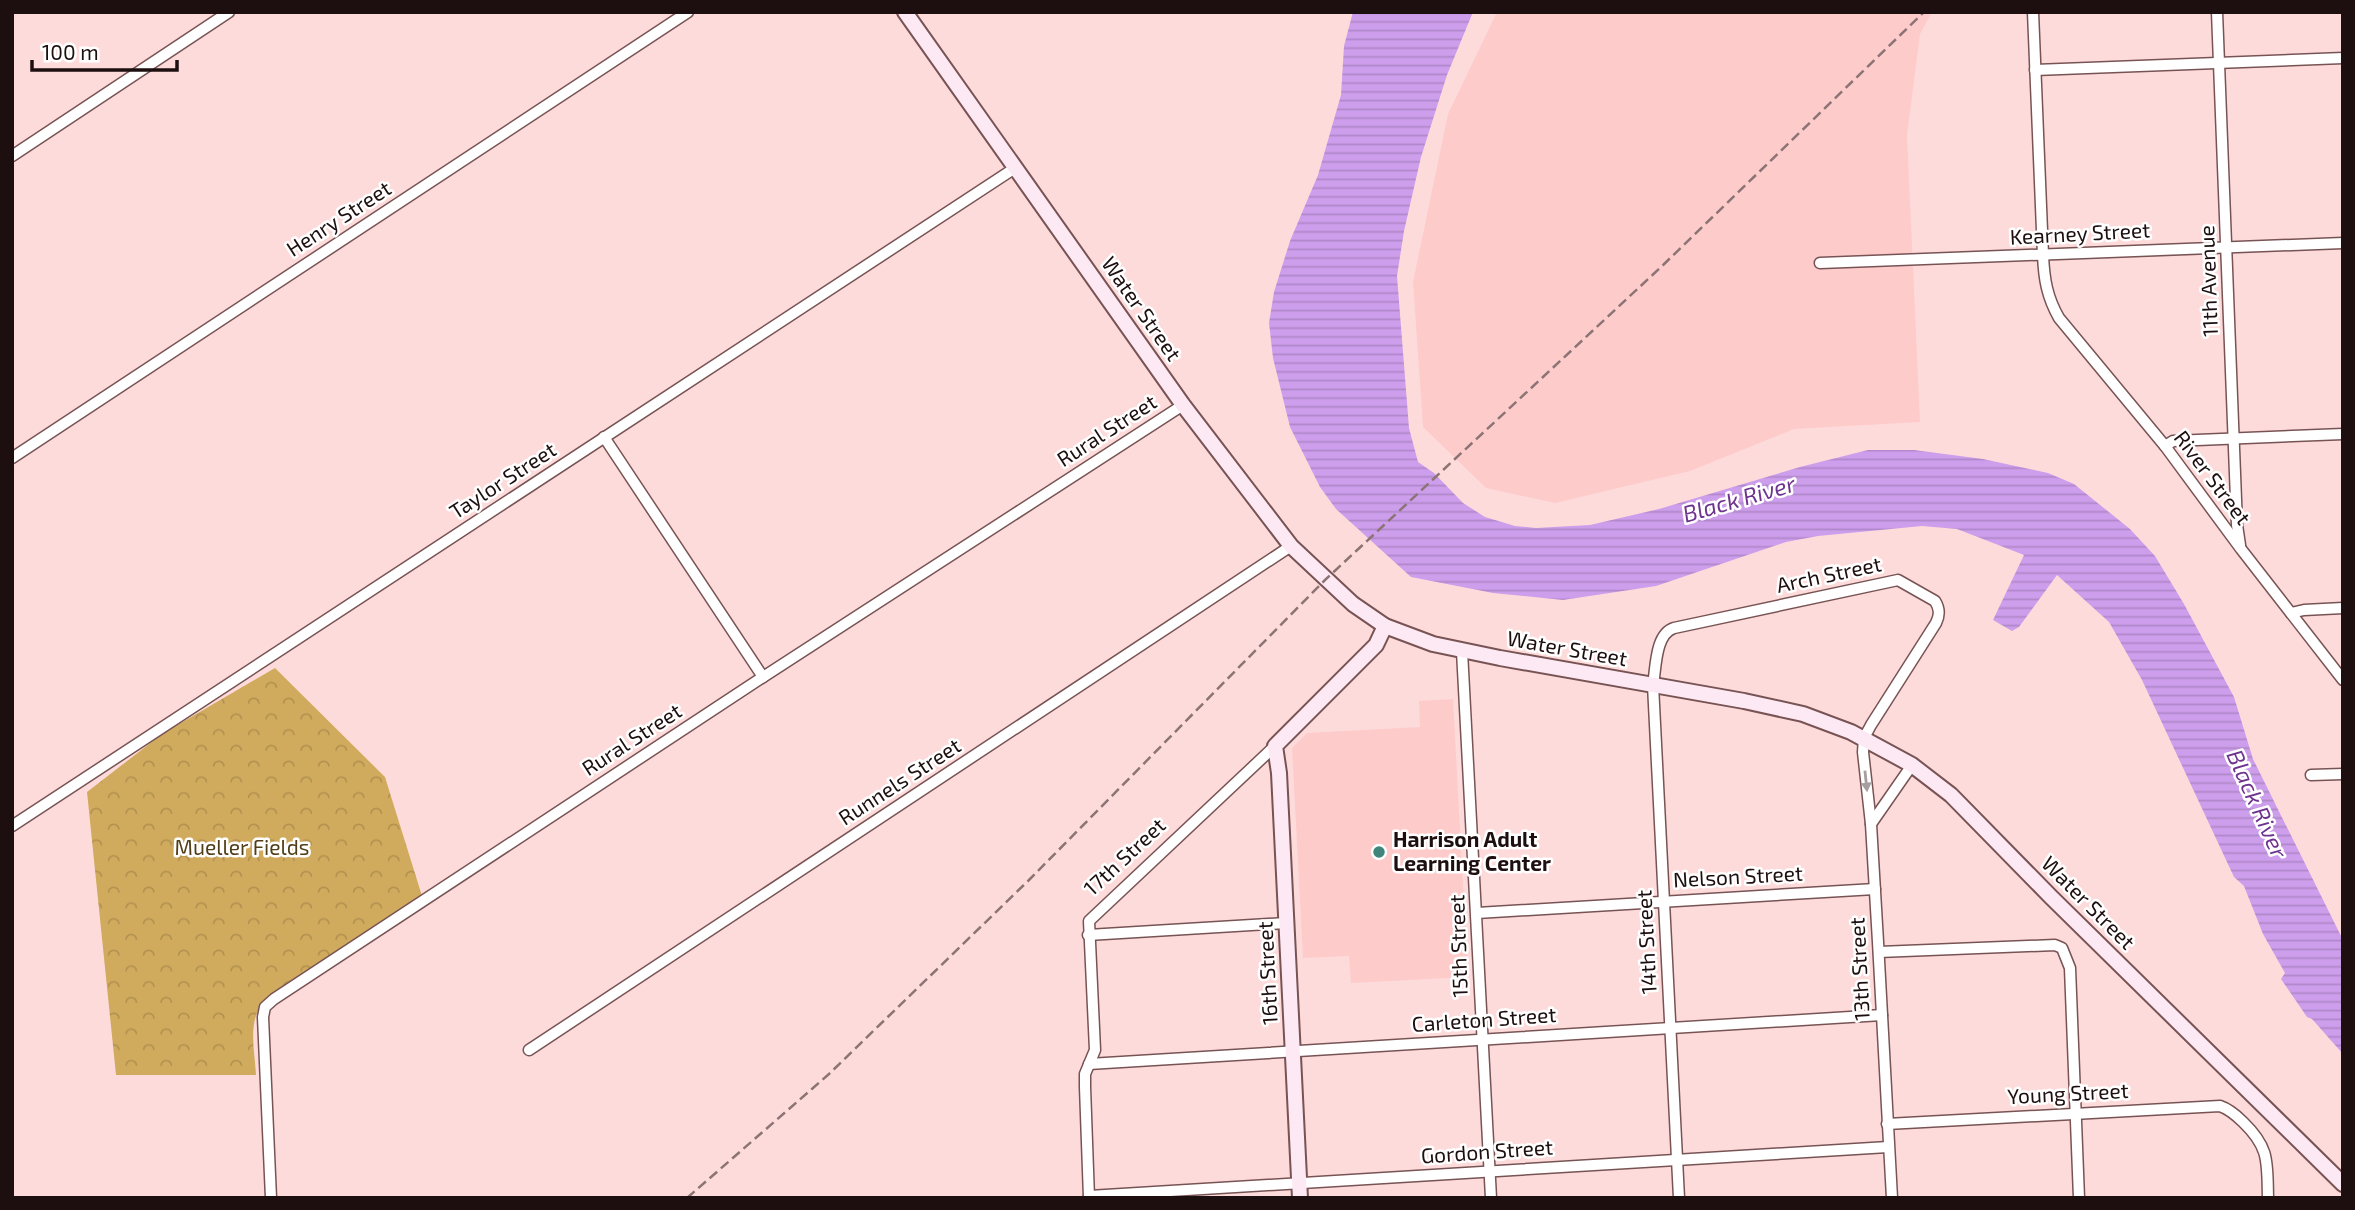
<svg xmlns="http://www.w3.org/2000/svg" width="2355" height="1210" viewBox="0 0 2355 1210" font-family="'Exo 2',sans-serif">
	<defs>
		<pattern id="forest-crowns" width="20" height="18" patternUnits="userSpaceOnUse" patternTransform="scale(1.75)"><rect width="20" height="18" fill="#d1ab5d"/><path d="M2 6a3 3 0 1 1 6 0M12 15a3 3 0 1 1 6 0" fill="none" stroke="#b39250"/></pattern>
		<pattern id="water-rules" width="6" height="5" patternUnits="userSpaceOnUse" patternTransform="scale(1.75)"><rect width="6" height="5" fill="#cd9eec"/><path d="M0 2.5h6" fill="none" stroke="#b087c9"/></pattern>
	</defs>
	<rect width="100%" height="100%" fill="#fedbdb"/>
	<!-- built -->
	<g fill="#fecbcb">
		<path d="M 1497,12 L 1932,12 L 1920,34 L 1907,135 L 1920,422 L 1794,429 L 1690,471 L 1555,503 L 1486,488 L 1423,427 L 1413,282 L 1448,114 Z"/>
		<path d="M 1453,699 L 1468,977 L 1351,983 L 1349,956 L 1303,958 L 1292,748 L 1307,733 L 1420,727 L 1419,701 Z"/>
	</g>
	<!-- forest -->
	<path fill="url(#forest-crowns)" d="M 275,668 L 385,777 L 422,896 L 263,1003 C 247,1022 255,1052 256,1075 L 116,1075 L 87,792 L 162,734 Z"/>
	<!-- water -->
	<path fill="url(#water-rules)" d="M 1353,12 L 1473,12 L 1447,75 L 1421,157 L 1404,231 L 1397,276 L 1409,428 L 1418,462 L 1434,473 L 1463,503 L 1485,517 L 1515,526 L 1536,528 L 1590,525 L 1659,509 L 1800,467 L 1868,450 L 1914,450 L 1983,459 L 2048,473 L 2074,484 L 2130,529 L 2155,556 L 2184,604 L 2234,697 L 2253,759 L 2343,940 L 2343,1054 L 2312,1019 L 2307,1017 L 2281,979 L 2285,973 L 2263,934 L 2244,886 L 2234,877 L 2142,680 L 2109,622 L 2057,575 L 2019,627 L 2012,631 L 1993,620 L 2024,555 L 1957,529 L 1922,526 L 1818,536 L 1786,542 L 1656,586 L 1563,600 L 1493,593 L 1411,577 L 1336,509 L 1320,487 L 1290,427 L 1273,358 L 1269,323 L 1274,292 L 1290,241 L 1318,175 L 1341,95 L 1344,46 Z"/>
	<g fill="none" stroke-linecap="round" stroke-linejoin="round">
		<defs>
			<g id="street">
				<path d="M 2033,12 L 2043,255 C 2044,279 2047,297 2059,318 L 2165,446 L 2241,549 L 2343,680"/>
				<path d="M 2217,12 L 2237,525 L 2240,545"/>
				<path d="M 2035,70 L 2343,58"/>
				<path d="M 12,156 L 229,12"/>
				<path d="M 1820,263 L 2343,243"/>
				<path d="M 604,437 L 763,677"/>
				<path d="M 2165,446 L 2173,441 L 2343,434"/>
				<path d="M 12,458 L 688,12"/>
				<path d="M 2291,613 L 2304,610 L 2343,608"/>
				<path d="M 1462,651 L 1491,1198"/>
				<path d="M 2311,775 L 2343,774"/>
				<path d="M 1871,824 L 1912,765"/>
				<path d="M 12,826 L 1015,168"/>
				<path d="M 1477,913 L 1875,889"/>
				<path d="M 1088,935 L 1286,923"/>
				<path d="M 1879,952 L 2055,945 L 2062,948 L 2070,968 L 2079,1198"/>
				<path d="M 529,1050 L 1291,546"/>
				<path d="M 1089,1064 L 1882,1015"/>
				<path d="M 1887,1124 L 2220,1106 C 2229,1109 2236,1115 2243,1122 C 2270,1148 2267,1162 2268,1198"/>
				<path d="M 1089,1196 L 1888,1147"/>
				<path d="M 271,1198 L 263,1017 L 265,1007 L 274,999 L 763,677 L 1183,405"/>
				<path d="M 1089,1198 L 1085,1087 L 1085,1074 L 1095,1050 L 1089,921 L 1275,746"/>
				<path d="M 1679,1198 L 1653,685 C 1656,668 1655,634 1674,628 L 1898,580 L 1935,601 C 1940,609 1940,615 1936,623 L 1871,725 L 1864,738 L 1863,752 L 1871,824 L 1878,942 L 1892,1198"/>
			</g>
			<g id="secondary">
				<path d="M 905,12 L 1183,405 L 1291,546 L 1353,604 L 1385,626 L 1433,644 L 1500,658 L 1744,701 L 1803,714 L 1851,732 L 1912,765 L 1951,795 L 2051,897 L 2343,1184"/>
				<path d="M 1300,1198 L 1279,773 L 1275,746 L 1376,645 L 1385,626"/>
			</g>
		</defs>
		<!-- street casing -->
		<use href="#street" stroke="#785354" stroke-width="13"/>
		<!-- secondary casing -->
		<use href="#secondary" stroke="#785354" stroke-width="18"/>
		<!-- street -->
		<use href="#street" stroke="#fff" stroke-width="10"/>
		<!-- secondary -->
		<use href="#secondary" stroke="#fde9f4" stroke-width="14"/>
		<!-- rail -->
		<path stroke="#8c7474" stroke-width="2.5" stroke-dasharray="10 5" stroke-linecap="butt" d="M 687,1198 L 829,1074 L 1029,880 L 1325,580 L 1660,268 L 1924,12"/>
	</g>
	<!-- one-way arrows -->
	<defs><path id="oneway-solid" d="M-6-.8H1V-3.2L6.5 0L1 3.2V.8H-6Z" transform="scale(1.75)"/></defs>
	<use fill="#a59f9f" href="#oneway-solid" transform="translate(1866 781) rotate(84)"/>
	<!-- markers -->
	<circle fill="#3f857b" stroke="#fff" stroke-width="2.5" cx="1379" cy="852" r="7"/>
	<g text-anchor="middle" stroke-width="5" stroke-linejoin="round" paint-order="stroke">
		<!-- street labels -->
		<g font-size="21" fill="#1d0f0f" stroke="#fff">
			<text transform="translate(339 219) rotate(-33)" y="7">Henry Street</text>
			<text transform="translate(2080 234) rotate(-3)" y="7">Kearney Street</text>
			<text transform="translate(2209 281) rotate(-92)" y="7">11th Avenue</text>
			<text transform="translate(1141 309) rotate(55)" y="7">Water Street</text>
			<text transform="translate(1107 431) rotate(-33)" y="7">Rural Street</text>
			<text transform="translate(2212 478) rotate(53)" y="7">River Street</text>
			<text transform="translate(503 481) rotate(-33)" y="7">Taylor Street</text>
			<text transform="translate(1829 575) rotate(-12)" y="7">Arch Street</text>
			<text transform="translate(1567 649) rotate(10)" y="7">Water Street</text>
			<text transform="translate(632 740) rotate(-33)" y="7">Rural Street</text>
			<text transform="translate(900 782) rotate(-33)" y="7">Runnels Street</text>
			<text transform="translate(1125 857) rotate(-43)" y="7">17th Street</text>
			<text transform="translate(1738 877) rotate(-3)" y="7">Nelson Street</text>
			<text transform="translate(2088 903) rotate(45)" y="7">Water Street</text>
			<text transform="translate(1647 942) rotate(-93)" y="7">14th Street</text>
			<text transform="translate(1459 946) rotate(-92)" y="7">15th Street</text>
			<text transform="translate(1860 969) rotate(-93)" y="7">13th Street</text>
			<text transform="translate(1268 973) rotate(-93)" y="7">16th Street</text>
			<text transform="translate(1484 1020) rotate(-4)" y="7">Carleton Street</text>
			<text transform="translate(2068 1094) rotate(-3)" y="7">Young Street</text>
			<text transform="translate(1487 1152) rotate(-4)" y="7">Gordon Street</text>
		</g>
		<!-- poi labels -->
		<g font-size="21" font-weight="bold" fill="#1d0f0f" stroke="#fff" text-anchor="start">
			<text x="1393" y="847">Harrison Adult<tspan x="1393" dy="24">Learning Center</tspan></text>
		</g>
		<!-- park labels -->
		<g font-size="21" fill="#503e18" stroke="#fff">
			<text x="242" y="855">Mueller Fields</text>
		</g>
		<!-- water labels -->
		<g font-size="23" font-style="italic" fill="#6e348f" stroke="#fff">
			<text transform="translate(1739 499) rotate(-16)" y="8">Black River</text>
			<text transform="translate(2257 804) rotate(66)" y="8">Black River</text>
		</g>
	</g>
	<!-- border -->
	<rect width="2355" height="1210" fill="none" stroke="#1d0f0f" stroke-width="28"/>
	<!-- scale -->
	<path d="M32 60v10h145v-10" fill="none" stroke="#1d0f0f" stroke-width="3.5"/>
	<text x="42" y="60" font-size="21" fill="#1d0f0f" stroke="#ffffff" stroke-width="5" paint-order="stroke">100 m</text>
</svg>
